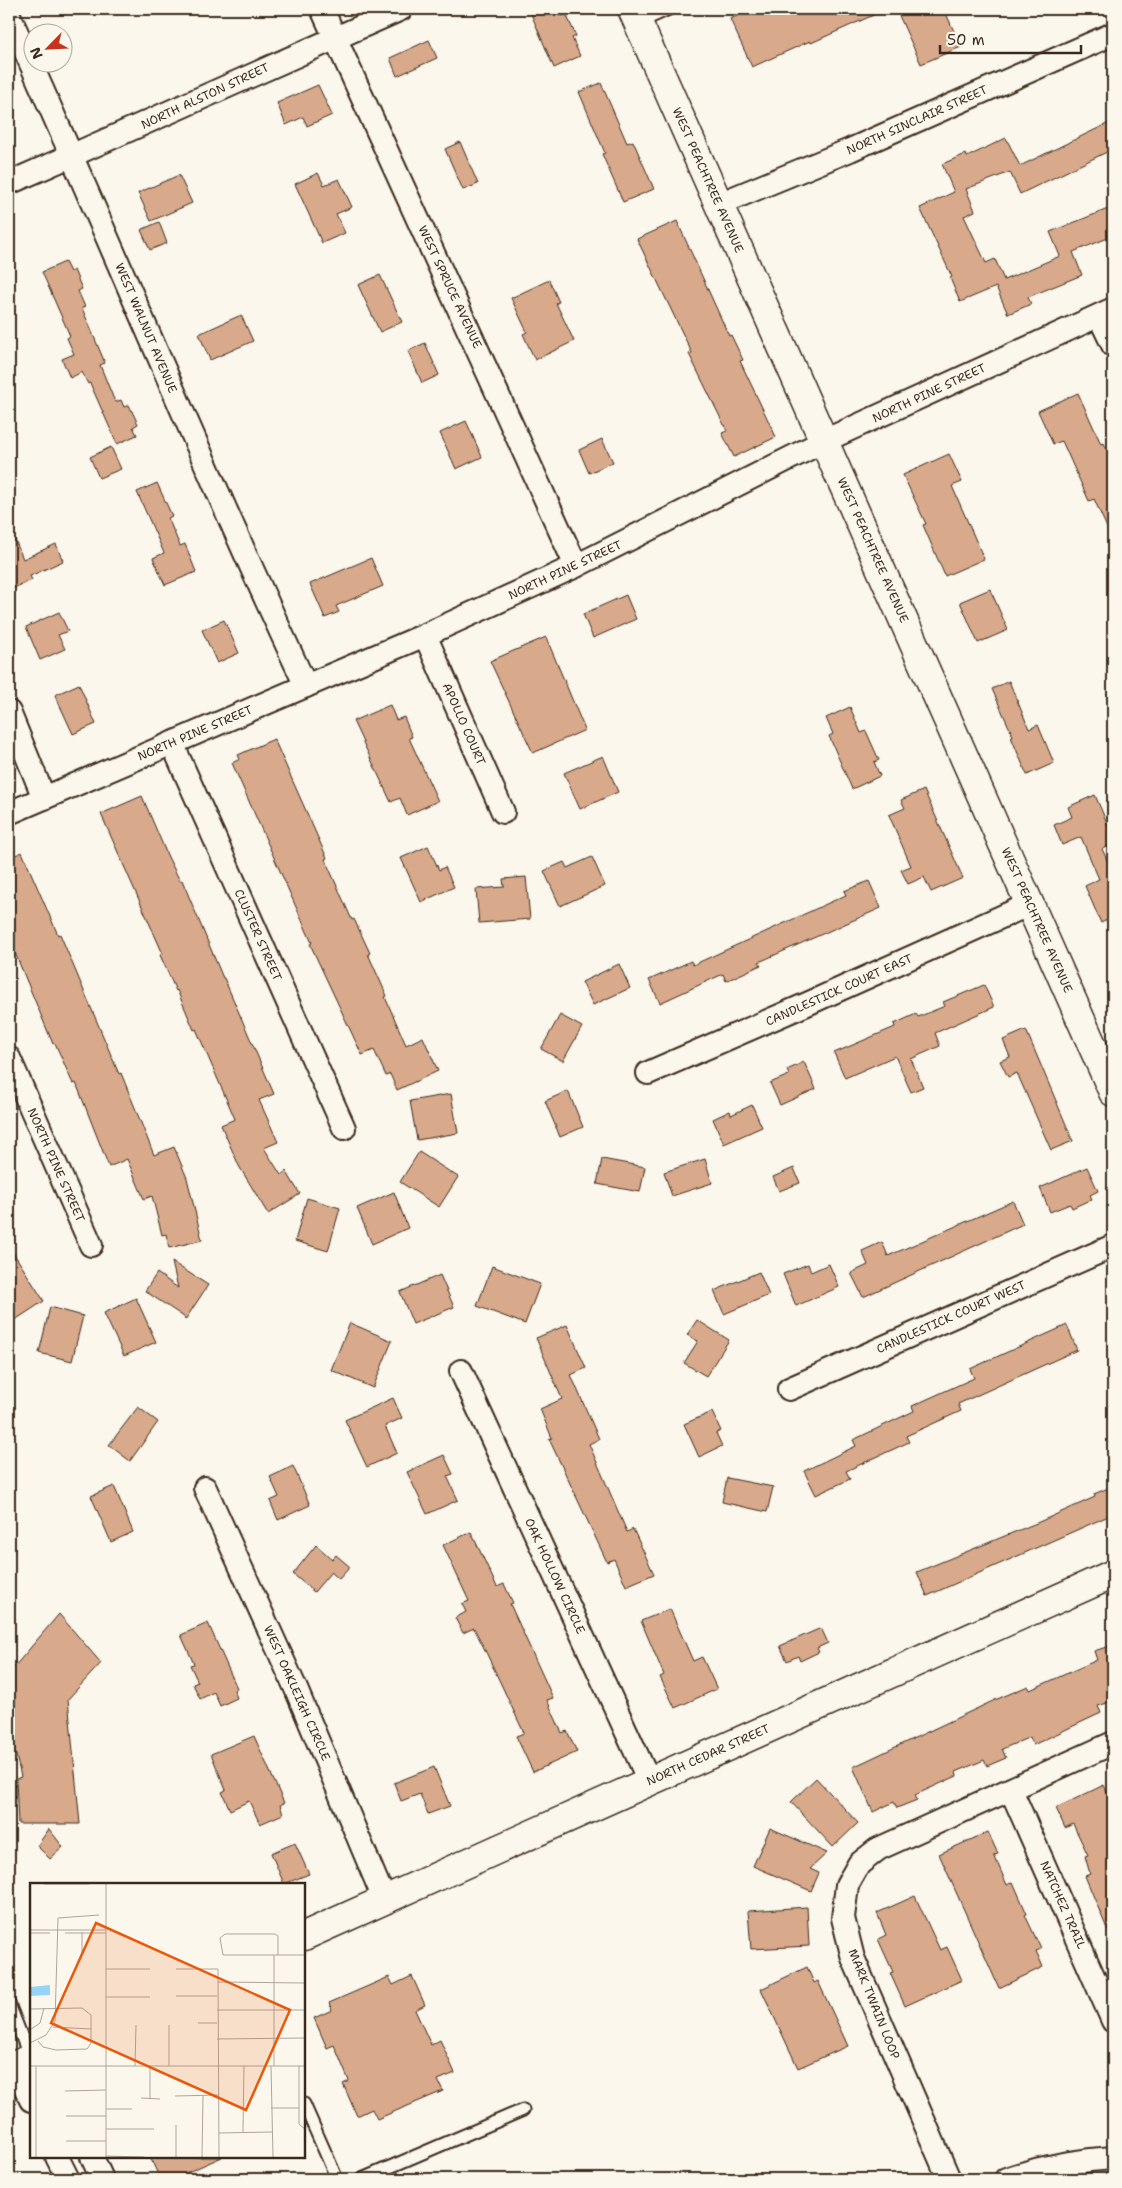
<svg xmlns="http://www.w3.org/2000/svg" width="1122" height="2188" viewBox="0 0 1122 2188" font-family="'Shantell Sans',sans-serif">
	<rect width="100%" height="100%" fill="#fbf7ec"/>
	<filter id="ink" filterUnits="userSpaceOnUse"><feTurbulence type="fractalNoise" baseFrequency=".02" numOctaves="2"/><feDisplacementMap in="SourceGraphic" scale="10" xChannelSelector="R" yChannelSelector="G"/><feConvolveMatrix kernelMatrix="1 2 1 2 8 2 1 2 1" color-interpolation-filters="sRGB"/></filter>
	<g filter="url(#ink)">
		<!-- building -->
		<g fill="#d9a98b" stroke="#3b2a1e">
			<path d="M 529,9 L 559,9 L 562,16 L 566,14 L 576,36 L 572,38 L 580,56 L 554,68 Z"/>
			<path d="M 753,9 L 887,9 L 811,43 L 810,41 L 752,67 L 730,19 Z"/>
			<path d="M 896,9 L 944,9 L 961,47 L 921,64 Z"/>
			<path d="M 429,40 L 437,58 L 397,76 L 390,58 Z"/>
			<path d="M 601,83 L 627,143 L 633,141 L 654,189 L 623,202 L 602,154 L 605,153 L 579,92 Z"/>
			<path d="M 318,85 L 332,115 L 307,126 L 303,117 L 286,125 L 277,103 Z"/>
			<path d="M 1113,121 L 1113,149 L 1020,194 L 1010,172 L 966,189 L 975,211 L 964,216 L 986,263 L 995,259 L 1004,280 L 1060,256 L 1050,232 L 1113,207 L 1113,236 L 1073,252 L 1082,275 L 1028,297 L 1031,304 L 1008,314 L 996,287 L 960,302 L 950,278 L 952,277 L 920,208 L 954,192 L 942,164 L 966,154 L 967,157 L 1006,138 L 1020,166 Z"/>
			<path d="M 460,142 L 478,184 L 463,190 L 445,149 Z"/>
			<path d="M 318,173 L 324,185 L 339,179 L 352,207 L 336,214 L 345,233 L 322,243 L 295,184 Z"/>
			<path d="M 179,175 L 192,203 L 151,221 L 138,193 Z"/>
			<path d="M 677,221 L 729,336 L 731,335 L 743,360 L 740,361 L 776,437 L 734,457 L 722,433 L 727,431 L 689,354 L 692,353 L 637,239 Z"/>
			<path d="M 159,222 L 167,243 L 150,250 L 141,230 Z"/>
			<path d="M 65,262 L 70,272 L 74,270 L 82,289 L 78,291 L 85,307 L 82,308 L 105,363 L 100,365 L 115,402 L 121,400 L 124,407 L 129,405 L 138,424 L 133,427 L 137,435 L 117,444 L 90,383 L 88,384 L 82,372 L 70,378 L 62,359 L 74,354 L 67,338 L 70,336 L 42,272 Z"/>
			<path d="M 380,275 L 402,322 L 380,332 L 358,285 Z"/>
			<path d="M 549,280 L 559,302 L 556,303 L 574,341 L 535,360 L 523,334 L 527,332 L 511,298 Z"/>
			<path d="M 241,315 L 253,341 L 210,360 L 199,334 Z"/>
			<path d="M 425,343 L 439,375 L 422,383 L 408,351 Z"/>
			<path d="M 1078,393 L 1101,444 L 1104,443 L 1113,463 L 1113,541 L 1094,499 L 1089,501 L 1062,441 L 1053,444 L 1038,411 Z"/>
			<path d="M 466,421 L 482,457 L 456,469 L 440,433 Z"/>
			<path d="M 602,439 L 613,462 L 589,473 L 579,450 Z"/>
			<path d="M 111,447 L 121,469 L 99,478 L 90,457 Z"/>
			<path d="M 949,454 L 962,482 L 952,486 L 984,559 L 945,576 L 923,525 L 926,524 L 903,475 Z"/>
			<path d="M 157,483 L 172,516 L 168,518 L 180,546 L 185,544 L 196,572 L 165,585 L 153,558 L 164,553 L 137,492 Z"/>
			<path d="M 9,525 L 23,559 L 56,544 L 63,561 L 30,576 L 32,580 L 9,590 Z"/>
			<path d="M 371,558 L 383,586 L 336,606 L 339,612 L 325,618 L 310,584 Z"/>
			<path d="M 990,589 L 1008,630 L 978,643 L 960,602 Z"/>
			<path d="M 626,595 L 636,619 L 593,638 L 583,614 Z"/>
			<path d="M 59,612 L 68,631 L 58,635 L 65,649 L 40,660 L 26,627 Z"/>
			<path d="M 224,620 L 239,653 L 217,663 L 202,630 Z"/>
			<path d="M 546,637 L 585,730 L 533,753 L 490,661 Z"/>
			<path d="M 1009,681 L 1029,729 L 1038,725 L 1054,763 L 1027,775 L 1011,737 L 1013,736 L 992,689 Z"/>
			<path d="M 79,684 L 96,724 L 73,734 L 55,695 Z"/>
			<path d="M 390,705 L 396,720 L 404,717 L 412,737 L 409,738 L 438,801 L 407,815 L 400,798 L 391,802 L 353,721 Z"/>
			<path d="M 850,707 L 861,733 L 866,731 L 879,760 L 874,762 L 880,776 L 852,789 L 829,736 L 833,734 L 826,718 Z"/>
			<path d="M 274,739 L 327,858 L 325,859 L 352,920 L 354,919 L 370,953 L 368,954 L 387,996 L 385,997 L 406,1045 L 423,1037 L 438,1071 L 397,1090 L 390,1074 L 386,1076 L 374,1050 L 362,1055 L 310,944 L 312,943 L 232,763 L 240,759 L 238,755 Z"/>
			<path d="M 603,756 L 618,792 L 580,809 L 564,773 Z"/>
			<path d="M 924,790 L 963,878 L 931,892 L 924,877 L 908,884 L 901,870 L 911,866 L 889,815 L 905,808 L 901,800 Z"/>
			<path d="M 1095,795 L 1113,837 L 1113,844 L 1102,849 L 1113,873 L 1113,917 L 1101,923 L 1085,886 L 1099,879 L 1081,837 L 1062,845 L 1054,825 L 1072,817 L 1068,807 Z"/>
			<path d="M 142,796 L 168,857 L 180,881 L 182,880 L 223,978 L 224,978 L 274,1094 L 259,1100 L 278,1142 L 264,1148 L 281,1175 L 286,1171 L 300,1194 L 268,1214 L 239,1166 L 221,1125 L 235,1119 L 196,1029 L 194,1030 L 177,990 L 176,991 L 160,955 L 163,954 L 101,814 Z"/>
			<path d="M 428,846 L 439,870 L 445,867 L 454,887 L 421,902 L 401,858 Z"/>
			<path d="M 22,852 L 58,935 L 60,934 L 119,1074 L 121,1073 L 154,1155 L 174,1147 L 187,1178 L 202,1240 L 169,1248 L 166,1234 L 162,1235 L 152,1196 L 144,1199 L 127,1159 L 109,1167 L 76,1083 L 73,1084 L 55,1043 L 53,1044 L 13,948 L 9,950 L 9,858 Z"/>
			<path d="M 592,857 L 605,886 L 560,906 L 544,871 L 564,862 L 567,868 Z"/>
			<path d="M 526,877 L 530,919 L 479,923 L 476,889 L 504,887 L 503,879 Z"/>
			<path d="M 869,881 L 881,908 L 759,962 L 761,965 L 726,981 L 723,974 L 660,1003 L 649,980 L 691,961 L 693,965 L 846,895 L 844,891 Z"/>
			<path d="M 619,964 L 630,988 L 593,1005 L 582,982 Z"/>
			<path d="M 984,985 L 994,1007 L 935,1033 L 940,1046 L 911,1059 L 923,1087 L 911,1092 L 895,1056 L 845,1078 L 834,1053 L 895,1027 L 894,1024 L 916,1014 L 918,1017 L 945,1006 L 943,1002 Z"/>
			<path d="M 560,1015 L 582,1027 L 563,1061 L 541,1049 Z"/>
			<path d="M 1026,1030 L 1073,1141 L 1051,1150 L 1017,1073 L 1008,1077 L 1000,1061 L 1010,1057 L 1003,1040 Z"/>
			<path d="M 804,1062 L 816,1089 L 780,1105 L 770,1083 L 789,1075 L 787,1070 Z"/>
			<path d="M 568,1091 L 583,1127 L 560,1137 L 545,1101 Z"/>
			<path d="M 451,1094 L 458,1133 L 417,1140 L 410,1101 Z"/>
			<path d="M 752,1105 L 762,1127 L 724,1144 L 713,1119 L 730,1111 L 731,1115 Z"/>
			<path d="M 419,1152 L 458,1177 L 439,1207 L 400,1182 Z"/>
			<path d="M 602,1159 L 645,1167 L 640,1192 L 597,1184 Z"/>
			<path d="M 705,1159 L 712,1183 L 672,1196 L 664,1172 Z"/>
			<path d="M 1087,1167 L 1098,1191 L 1090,1195 L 1092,1199 L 1072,1208 L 1070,1204 L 1050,1212 L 1040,1188 Z"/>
			<path d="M 794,1168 L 800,1183 L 779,1191 L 773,1177 Z"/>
			<path d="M 394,1192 L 408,1228 L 372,1244 L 357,1208 Z"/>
			<path d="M 307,1198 L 340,1208 L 328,1251 L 295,1241 Z"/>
			<path d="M 1013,1201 L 1023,1224 L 863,1297 L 851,1273 L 868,1265 L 862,1251 L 882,1242 L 888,1256 Z"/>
			<path d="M 9,1246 L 44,1301 L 9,1324 Z"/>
			<path d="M 172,1262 L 208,1285 L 185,1320 L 184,1317 L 145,1291 L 157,1273 L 178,1288 Z"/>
			<path d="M 808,1264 L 811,1272 L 829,1264 L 839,1287 L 796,1306 L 783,1274 Z"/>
			<path d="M 492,1266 L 540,1284 L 525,1324 L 477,1306 Z"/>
			<path d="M 759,1272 L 769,1295 L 724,1314 L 714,1291 Z"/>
			<path d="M 440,1275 L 454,1307 L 413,1324 L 400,1292 Z"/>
			<path d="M 136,1298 L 156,1342 L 124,1356 L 104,1313 Z"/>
			<path d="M 50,1307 L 83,1316 L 72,1361 L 39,1353 Z"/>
			<path d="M 697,1320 L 729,1340 L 706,1376 L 684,1363 L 698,1341 L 687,1335 Z"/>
			<path d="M 350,1323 L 392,1341 L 373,1388 L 331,1370 Z"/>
			<path d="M 567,1325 L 586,1368 L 571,1375 L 599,1439 L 589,1444 L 627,1532 L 633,1529 L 654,1574 L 626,1586 L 614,1559 L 607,1562 L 549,1439 L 552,1438 L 540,1409 L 562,1399 L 536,1338 Z"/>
			<path d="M 1067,1325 L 1077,1350 L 958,1404 L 961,1411 L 906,1436 L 909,1442 L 846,1471 L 850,1479 L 816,1495 L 804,1471 L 856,1446 L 853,1440 L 914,1411 L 912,1406 L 974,1378 L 970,1369 Z"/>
			<path d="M 393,1398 L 402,1418 L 385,1426 L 397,1453 L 367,1467 L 345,1420 Z"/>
			<path d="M 138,1407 L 158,1422 L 130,1461 L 109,1445 Z"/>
			<path d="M 712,1412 L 721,1431 L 716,1433 L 722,1446 L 699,1457 L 684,1424 Z"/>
			<path d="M 444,1455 L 453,1474 L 447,1476 L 458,1500 L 427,1514 L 407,1472 Z"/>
			<path d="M 293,1466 L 310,1505 L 278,1520 L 270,1501 L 279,1497 L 270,1477 Z"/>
			<path d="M 727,1478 L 773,1487 L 767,1512 L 722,1502 Z"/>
			<path d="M 114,1486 L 133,1532 L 111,1542 L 91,1496 Z"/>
			<path d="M 1113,1486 L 1113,1514 L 927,1596 L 917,1572 L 1039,1522 L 1095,1497 L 1094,1494 Z"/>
			<path d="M 471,1532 L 497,1587 L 504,1584 L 513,1603 L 510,1604 L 553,1698 L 547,1700 L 562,1733 L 567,1731 L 577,1752 L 533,1772 L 516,1736 L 524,1733 L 485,1650 L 474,1628 L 463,1633 L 455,1618 L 466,1612 L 462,1604 L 469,1601 L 443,1545 Z"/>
			<path d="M 316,1545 L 332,1559 L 336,1555 L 350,1567 L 339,1579 L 331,1572 L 314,1592 L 293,1574 Z"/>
			<path d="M 670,1609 L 693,1661 L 702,1657 L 717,1689 L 675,1708 L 660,1677 L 664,1675 L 641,1621 Z"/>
			<path d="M 59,1614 L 101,1663 L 68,1699 L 80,1824 L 18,1824 L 16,1779 L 21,1777 L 16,1755 L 9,1747 L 9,1673 Z"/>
			<path d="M 208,1623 L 237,1688 L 234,1690 L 237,1698 L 220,1706 L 214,1692 L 200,1699 L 193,1684 L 198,1682 L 190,1665 L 194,1664 L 181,1635 Z"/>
			<path d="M 821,1628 L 828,1643 L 817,1648 L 819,1652 L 800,1661 L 798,1656 L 787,1661 L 780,1646 Z"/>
			<path d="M 1113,1645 L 1113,1701 L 1098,1706 L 1101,1713 L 1033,1745 L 1030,1737 L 1002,1749 L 1006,1758 L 987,1766 L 984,1760 L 956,1772 L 957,1776 L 915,1795 L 917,1800 L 897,1808 L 894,1802 L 873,1812 L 853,1767 L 995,1700 L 1028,1686 L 1030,1690 L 1097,1660 L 1094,1651 Z"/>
			<path d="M 254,1736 L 284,1803 L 280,1805 L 283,1814 L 260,1824 L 249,1801 L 230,1810 L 222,1792 L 226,1790 L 211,1754 Z"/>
			<path d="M 434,1767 L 450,1806 L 428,1814 L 420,1794 L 401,1801 L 394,1783 Z"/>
			<path d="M 816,1778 L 858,1823 L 833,1847 L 791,1802 Z"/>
			<path d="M 1104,1785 L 1113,1805 L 1113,1943 L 1085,1876 L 1090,1874 L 1085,1856 L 1088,1855 L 1073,1824 L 1065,1828 L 1056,1808 Z"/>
			<path d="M 770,1828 L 827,1853 L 810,1869 L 819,1873 L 811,1891 L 753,1866 Z"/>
			<path d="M 49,1829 L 63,1847 L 50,1859 L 37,1846 Z"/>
			<path d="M 988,1832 L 998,1854 L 994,1855 L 1007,1885 L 1013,1882 L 1027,1914 L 1025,1915 L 1041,1949 L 1036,1951 L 1043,1967 L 999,1988 L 939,1854 Z"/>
			<path d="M 295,1843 L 309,1874 L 284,1884 L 271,1853 Z"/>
			<path d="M 915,1896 L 940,1950 L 947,1947 L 962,1980 L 905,2006 L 890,1973 L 893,1972 L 878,1939 L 886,1935 L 877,1913 Z"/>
			<path d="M 807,1907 L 809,1946 L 751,1949 L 748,1911 Z"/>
			<path d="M 807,1967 L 814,1983 L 818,1981 L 848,2046 L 798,2068 L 761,1989 Z"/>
			<path d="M 412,1976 L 425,2005 L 415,2010 L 431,2045 L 440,2040 L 455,2073 L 438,2080 L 443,2091 L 377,2119 L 372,2109 L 357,2116 L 343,2084 L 349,2081 L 334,2045 L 327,2048 L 314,2018 L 332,2010 L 329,2003 L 389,1977 L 393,1985 Z"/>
			<path d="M 150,2157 L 222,2157 L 172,2179 L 160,2179 Z"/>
		</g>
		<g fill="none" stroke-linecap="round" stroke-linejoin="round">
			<defs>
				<g id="lane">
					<path d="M 638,23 L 669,9"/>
					<path d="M 9,2004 L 30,2058"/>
					<path d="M 304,2104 L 337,2179"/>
					<path d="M 362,2179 L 523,2110"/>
				</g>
				<g id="street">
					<path d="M 322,9 L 576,566"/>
					<path d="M 9,15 C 110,238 202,465 306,686"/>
					<path d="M 9,183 C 140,126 270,67 401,9"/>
					<path d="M 719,204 L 850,150 L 1113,34"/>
					<path d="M 1099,316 L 1113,345"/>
					<path d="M 425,635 L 503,812"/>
					<path d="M 9,712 L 44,798"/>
					<path d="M 172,743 L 344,1128"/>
					<path d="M 9,813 L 425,635 L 576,566 L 824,441 L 1113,309"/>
					<path d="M 9,1058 L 91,1245"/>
					<path d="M 648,1073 L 807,1004 L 1030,904"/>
					<path d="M 461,1371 L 649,1781"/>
					<path d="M 789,1389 L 1113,1246"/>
					<path d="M 205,1488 L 296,1689 L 384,1899"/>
					<path d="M 1011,1790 L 1113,2021"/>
					<path d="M 15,2065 L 31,2100"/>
					<path d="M 57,2157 L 68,2179"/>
					<path d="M 92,2157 L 102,2179"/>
					<path d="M 949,2179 L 853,1958 L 843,1918 L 847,1885 L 859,1864 L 878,1849 L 1113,1743"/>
					<path d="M 1006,2179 C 1041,2167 1076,2160 1113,2158"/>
				</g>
				<g id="secondary">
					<path d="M 632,9 L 1113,1092"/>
					<path d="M 304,1936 L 1113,1574"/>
					<path d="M 9,2068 L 31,2058"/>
				</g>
			</defs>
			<!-- lane casing -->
			<use href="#lane" stroke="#3b2a1e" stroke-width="15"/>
			<!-- street casing -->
			<use href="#street" stroke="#3b2a1e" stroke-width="26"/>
			<!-- secondary casing -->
			<use href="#secondary" stroke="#3b2a1e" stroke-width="31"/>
			<!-- lane -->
			<use href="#lane" stroke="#fbf7ec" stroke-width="11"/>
			<!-- street -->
			<use href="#street" stroke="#fbf7ec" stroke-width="22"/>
			<!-- secondary -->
			<use href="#secondary" stroke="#fbf7ec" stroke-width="28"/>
		</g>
	</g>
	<g text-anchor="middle" stroke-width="4" stroke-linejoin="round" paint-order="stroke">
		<!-- street labels -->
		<g font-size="12" fill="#3b2a1e" stroke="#fbf7ec">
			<text transform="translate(205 96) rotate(-25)" y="4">NORTH ALSTON STREET</text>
			<text transform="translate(917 120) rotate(-24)" y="4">NORTH SINCLAIR STREET</text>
			<text transform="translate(708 180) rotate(66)" y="4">WEST PEACHTREE AVENUE</text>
			<text transform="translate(450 287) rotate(65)" y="4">WEST SPRUCE AVENUE</text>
			<text transform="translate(146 328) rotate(67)" y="4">WEST WALNUT AVENUE</text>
			<text transform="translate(929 393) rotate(-25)" y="4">NORTH PINE STREET</text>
			<text transform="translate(873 550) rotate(66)" y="4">WEST PEACHTREE AVENUE</text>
			<text transform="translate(565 570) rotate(-25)" y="4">NORTH PINE STREET</text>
			<text transform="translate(464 724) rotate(66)" y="4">APOLLO COURT</text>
			<text transform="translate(195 733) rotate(-23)" y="4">NORTH PINE STREET</text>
			<text transform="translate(1037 920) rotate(66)" y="4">WEST PEACHTREE AVENUE</text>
			<text transform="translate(258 935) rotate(66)" y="4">CLUSTER STREET</text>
			<text transform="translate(839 990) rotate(-24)" y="4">CANDLESTICK COURT EAST</text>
			<text transform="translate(56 1165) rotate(66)" y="4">NORTH PINE STREET</text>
			<text transform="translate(951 1317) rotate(-24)" y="4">CANDLESTICK COURT WEST</text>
			<text transform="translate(555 1576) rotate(65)" y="4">OAK HOLLOW CIRCLE</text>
			<text transform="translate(297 1693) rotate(66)" y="4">WEST OAKLEIGH CIRCLE</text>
			<text transform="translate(708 1755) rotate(-24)" y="4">NORTH CEDAR STREET</text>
			<text transform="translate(1063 1905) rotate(66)" y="4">NATCHEZ TRAIL</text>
			<text transform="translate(874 2004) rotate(68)" y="4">MARK TWAIN LOOP</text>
		</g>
	</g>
	<!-- overview -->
	<g transform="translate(30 1883)">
		<rect width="275" height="275" fill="#fbf7ec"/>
		<path d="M 20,102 L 20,112 L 0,113 L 0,104 Z" fill="#94d5f6"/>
		<path fill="none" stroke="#aea59a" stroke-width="1" d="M 14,1 L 59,1M 76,1 L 76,274M 0,47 L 76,47M 52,49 L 52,72M 0,50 L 20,50M 35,50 L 76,50M 244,72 L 244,183M 248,72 L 248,53 L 245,51 L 195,51 L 190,55 L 193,72 L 275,72M 76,86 L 120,86M 146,86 L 188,86 L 189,274M 188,99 L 275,100M 146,113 L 187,113M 76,114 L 120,114M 0,126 L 52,125 L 61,132 L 61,160 L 57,166 L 26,167 L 13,164 L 8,158M 187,127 L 275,127M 168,140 L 187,140M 23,144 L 61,146M 0,147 L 10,140 L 14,125M 187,156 L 275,155M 0,160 L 16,152 L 25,138 L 28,35 L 69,32M 0,183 L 275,183M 105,183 L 106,142M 120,183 L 120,215M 139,183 L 139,142M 241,183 L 243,274M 269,183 L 269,241 L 275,246M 35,208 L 76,207M 145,213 L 189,212M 111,215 L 130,216M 241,225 L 269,225M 76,226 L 102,226M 36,233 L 76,233M 76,246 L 124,246M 213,249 L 214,183M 189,250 L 242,249M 36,258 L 76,258M 76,273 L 114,274M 6,274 L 6,183M 146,274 L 146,242M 172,274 L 173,213"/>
		<path fill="#e8590c" fill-opacity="0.15" stroke="#e8590c" stroke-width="2.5" d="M 66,40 L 260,127 L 216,227 L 21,140 Z"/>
		<rect width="275" height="275" fill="none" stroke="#3b2a1e" stroke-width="2.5"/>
	</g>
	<!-- margin -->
	<rect width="1122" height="2188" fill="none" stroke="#fbf7ec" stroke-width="30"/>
	<rect x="15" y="15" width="1092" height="2158" fill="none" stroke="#3b2a1e" stroke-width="2" filter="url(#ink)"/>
	<!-- north arrow -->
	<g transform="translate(48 48) rotate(246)"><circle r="24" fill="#fbf7ec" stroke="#aea59a"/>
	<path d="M0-4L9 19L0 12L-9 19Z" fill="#c8321e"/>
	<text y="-8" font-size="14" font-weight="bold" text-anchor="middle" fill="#3b2a1e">N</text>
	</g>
	<!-- scale -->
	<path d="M940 45v8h141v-8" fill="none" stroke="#3b2a1e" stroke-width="2.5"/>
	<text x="947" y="45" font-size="15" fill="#3b2a1e" stroke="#fbf7ec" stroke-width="4" paint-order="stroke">50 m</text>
</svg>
